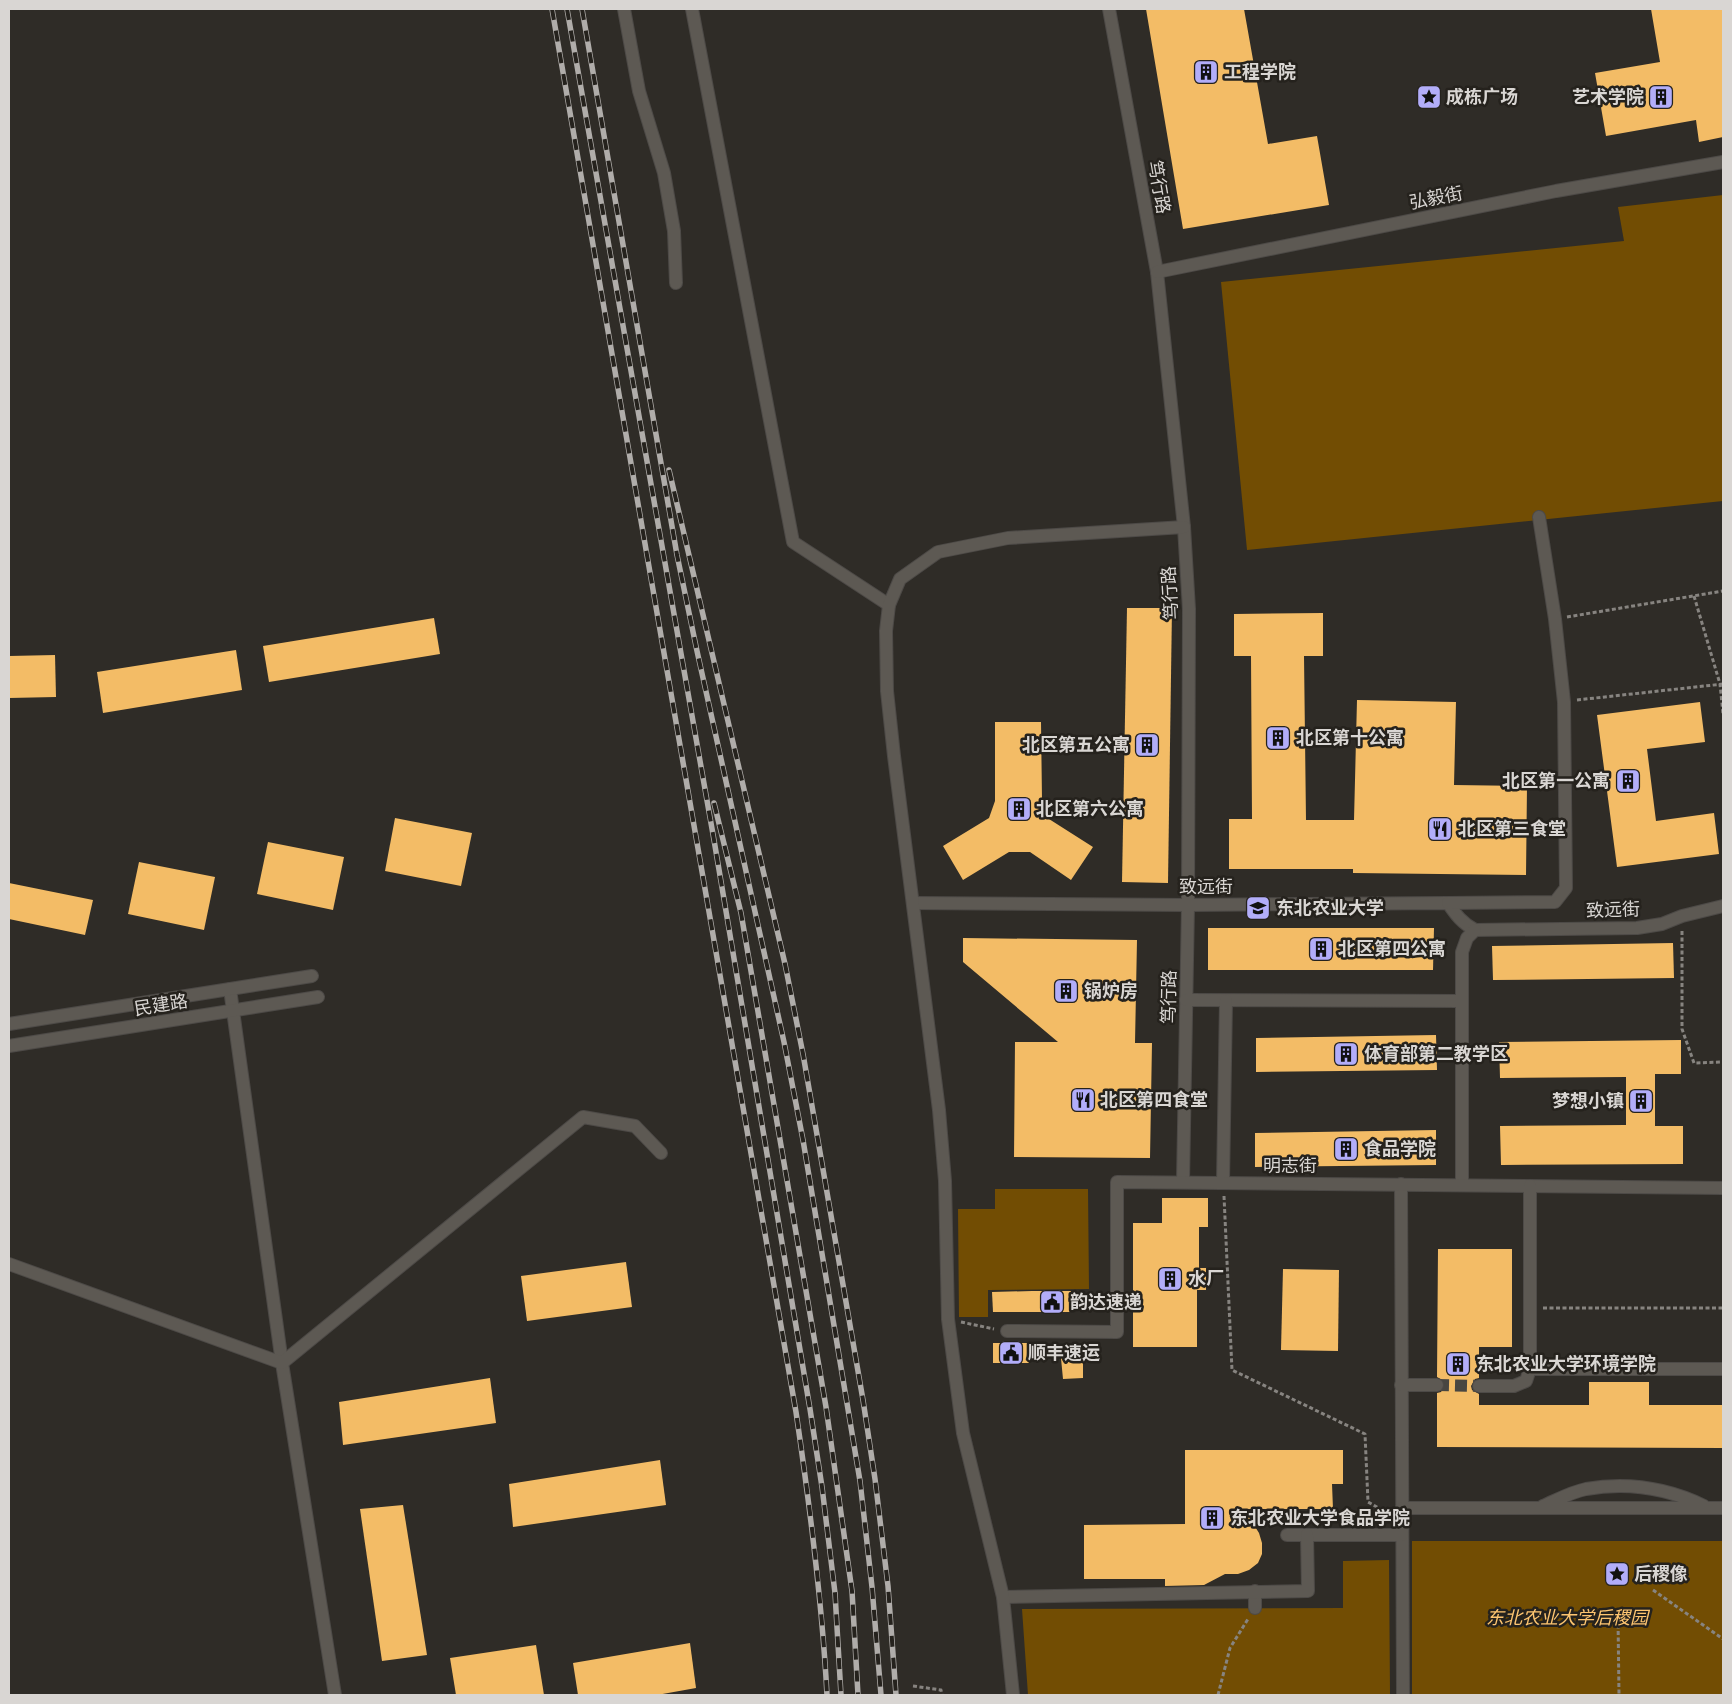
<svg xmlns="http://www.w3.org/2000/svg" width="1732" height="1704" viewBox="0 0 1732 1704" font-family="'Zilla Slab','Noto Sans SC',serif">
	<rect width="100%" height="100%" fill="#2f2c27"/>
	<!-- green -->
	<g fill="#724d03">
		<path d="M 1723,195 L 1723,501 L 1247,550 L 1221,282 L 1624,241 L 1618,207 Z"/>
		<path d="M 995,1189 L 1088,1189 L 1089,1289 L 988,1290 L 988,1317 L 959,1317 L 958,1209 L 995,1209 Z"/>
		<rect x="1412" y="1541" width="311" height="154"/>
		<path d="M 1389,1560 L 1390,1695 L 1028,1695 L 1022,1609 L 1343,1608 L 1343,1561 Z"/>
	</g>
	<!-- building -->
	<g fill="#f3bc66">
		<path d="M 1146,9 L 1244,9 L 1268,144 L 1317,136 L 1329,205 L 1183,229 Z"/>
		<path d="M 1651,9 L 1723,9 L 1723,137 L 1699,142 L 1696,120 L 1606,136 L 1595,73 L 1660,62 Z"/>
		<path d="M 1127,608 L 1172,608 L 1168,883 L 1122,882 Z"/>
		<path d="M 1323,613 L 1323,656 L 1304,656 L 1306,820 L 1354,820 L 1357,700 L 1456,702 L 1454,785 L 1527,786 L 1526,875 L 1353,873 L 1353,869 L 1229,869 L 1229,819 L 1252,819 L 1251,656 L 1234,656 L 1234,614 Z"/>
		<path d="M 434,618 L 440,654 L 269,682 L 263,646 Z"/>
		<path d="M 236,650 L 242,690 L 103,713 L 97,672 Z"/>
		<path d="M 55,655 L 56,697 L 9,698 L 9,656 Z"/>
		<path d="M 1700,702 L 1705,742 L 1647,749 L 1656,821 L 1714,813 L 1719,854 L 1617,867 L 1597,715 Z"/>
		<path d="M 995,722 L 1041,722 L 1042,800 L 1049,819 L 1093,847 L 1071,880 L 1030,852 L 1009,852 L 963,880 L 943,846 L 989,818 L 995,801 Z"/>
		<path d="M 395,818 L 472,833 L 461,886 L 385,871 Z"/>
		<path d="M 268,842 L 344,857 L 333,910 L 257,894 Z"/>
		<path d="M 139,862 L 215,877 L 204,930 L 128,914 Z"/>
		<path d="M 9,883 L 93,900 L 85,935 L 9,919 Z"/>
		<path d="M 1208,928 L 1434,928 L 1433,970 L 1208,970 Z"/>
		<path d="M 963,938 L 1137,940 L 1135,1043 L 1152,1043 L 1150,1158 L 1014,1157 L 1015,1042 L 1058,1042 L 963,962 Z"/>
		<path d="M 1673,943 L 1674,978 L 1493,980 L 1492,946 Z"/>
		<path d="M 1436,1035 L 1437,1070 L 1256,1072 L 1256,1038 Z"/>
		<path d="M 1681,1040 L 1681,1074 L 1655,1074 L 1655,1126 L 1683,1126 L 1683,1164 L 1501,1165 L 1500,1126 L 1626,1125 L 1626,1077 L 1500,1078 L 1499,1042 Z"/>
		<path d="M 1436,1130 L 1436,1165 L 1255,1167 L 1255,1133 Z"/>
		<path d="M 1162,1198 L 1208,1198 L 1208,1227 L 1199,1227 L 1199,1268 L 1206,1268 L 1206,1290 L 1197,1290 L 1197,1347 L 1133,1347 L 1133,1223 L 1162,1223 Z"/>
		<path d="M 1438,1249 L 1512,1249 L 1512,1347 L 1479,1347 L 1479,1378 L 1475,1379 L 1471,1386 L 1472,1390 L 1479,1394 L 1479,1405 L 1589,1405 L 1589,1382 L 1649,1382 L 1649,1405 L 1723,1405 L 1723,1448 L 1437,1447 L 1437,1393 L 1441,1392 L 1445,1385 L 1444,1381 L 1437,1377 Z"/>
		<path d="M 626,1262 L 632,1307 L 527,1321 L 521,1276 Z"/>
		<path d="M 1283,1269 L 1339,1270 L 1338,1351 L 1281,1350 Z"/>
		<path d="M 1032,1291 L 1071,1291 L 1071,1312 L 993,1312 L 992,1292 Z"/>
		<rect x="993" y="1343" width="36" height="20"/>
		<path d="M 1060,1348 L 1088,1348 L 1088,1362 L 1083,1362 L 1083,1378 L 1063,1379 Z"/>
		<path d="M 490,1378 L 496,1423 L 343,1445 L 339,1402 Z"/>
		<path d="M 1185,1450 L 1343,1450 L 1343,1484 L 1332,1484 L 1333,1509 L 1244,1509 L 1259,1533 L 1262,1543 L 1262,1554 L 1258,1563 L 1249,1570 L 1238,1574 L 1225,1574 L 1204,1585 L 1165,1586 L 1165,1579 L 1084,1579 L 1084,1525 L 1185,1524 Z"/>
		<path d="M 660,1460 L 666,1505 L 513,1527 L 509,1484 Z"/>
		<path d="M 403,1505 L 427,1655 L 382,1661 L 360,1509 Z"/>
		<path d="M 690,1643 L 696,1688 L 657,1695 L 578,1695 L 573,1663 Z"/>
		<path d="M 536,1645 L 544,1695 L 456,1695 L 450,1658 Z"/>
	</g>
	<g fill="none" stroke-linecap="round" stroke-linejoin="round">
		<!-- minor-tunnel -->
		<path stroke="#484641" stroke-width="12" stroke-dasharray="12 6" stroke-linecap="butt" d="M 1437,1385 L 1479,1386"/>
		<defs>
			<g id="minor">
				<path d="M 624,9 L 639,91 L 664,173 L 674,231 L 676,283"/>
				<path d="M 692,9 L 793,542 L 889,605"/>
				<path d="M 1109,9 L 1157,272 L 1184,527 L 1189,609 L 1188,905 L 1183,1182"/>
				<path d="M 1157,272 L 1556,191 L 1723,162"/>
				<path d="M 913,903 L 1188,905 L 1448,903 C 1456,915 1462,923 1475,930 L 1637,928 L 1662,924 L 1682,916 L 1723,906"/>
				<path d="M 1448,903 L 1555,902 L 1566,888 L 1564,702 L 1555,619 L 1539,517"/>
				<path d="M 230,989 L 282,1363 L 335,1695"/>
				<path d="M 1186,1000 L 1461,1001"/>
				<path d="M 9,1024 L 312,976"/>
				<path d="M 9,1046 L 318,997"/>
				<path d="M 1223,1183 L 1226,1001"/>
				<path d="M 1401,1184 L 1403,1695"/>
				<path d="M 1462,1185 L 1462,952 L 1467,938 L 1475,930"/>
				<path d="M 9,1264 L 282,1363 L 583,1117 L 635,1126 L 661,1153"/>
				<path d="M 1007,1331 L 1117,1332 L 1117,1182 L 1723,1188"/>
				<path d="M 1530,1369 L 1723,1369"/>
				<path d="M 1401,1385 L 1437,1385"/>
				<path d="M 1479,1386 L 1514,1386 L 1526,1381 L 1530,1369 L 1530,1186"/>
				<path d="M 1543,1506 C 1557,1500 1571,1492 1586,1489 C 1627,1482 1667,1488 1704,1506"/>
				<path d="M 1402,1508 L 1723,1508"/>
				<path d="M 1287,1535 L 1402,1535"/>
				<path d="M 1255,1591 L 1255,1608"/>
				<path d="M 1003,1597 L 1308,1591 L 1307,1535"/>
				<path d="M 1013,1695 L 1003,1597 L 963,1433 L 948,1319 L 945,1181 L 939,1110 L 894,756 L 887,691 L 886,631 L 889,605 L 900,579 L 938,552 L 1008,538 L 1184,527"/>
			</g>
		</defs>
		<!-- minor casing -->
		<use href="#minor" stroke="#4d4a47" stroke-width="14"/>
		<!-- path -->
		<g stroke="#878480" stroke-width="3" stroke-dasharray="4 2.5" stroke-linecap="butt">
			<path d="M 1694,596 L 1720,684 L 1723,714"/>
			<path d="M 1567,617 L 1723,591"/>
			<path d="M 1577,700 L 1723,684"/>
			<path d="M 1682,931 L 1682,1029 L 1694,1063 L 1723,1062"/>
			<path d="M 1224,1196 L 1232,1370 L 1365,1434 L 1368,1502 L 1389,1514"/>
			<path d="M 1543,1308 L 1723,1308"/>
			<path d="M 961,1322 L 994,1329"/>
			<path d="M 1653,1590 L 1723,1639"/>
			<path d="M 1618,1618 L 1619,1695"/>
			<path d="M 913,1686 L 941,1690 L 942,1695"/>
			<path d="M 1218,1695 L 1230,1648 L 1248,1619"/>
		</g>
		<!-- minor -->
		<use href="#minor" stroke="#5d5953" stroke-width="12"/>
		<defs>
			<g id="rail">
				<path d="M 552,9 L 796,1412 C 810,1507 822,1599 827,1695"/>
				<path d="M 567,9 L 714,840 L 810,1409 L 822,1487 L 835,1593 L 841,1695"/>
				<path d="M 582,9 L 677,555 L 697,651 L 784,1042 L 803,1140 L 860,1481 L 872,1587 L 881,1695"/>
				<path d="M 669,470 L 785,964 L 803,1054 L 863,1400 L 875,1479 L 888,1586 L 896,1695"/>
				<path d="M 714,803 L 741,913 L 826,1407 L 852,1591 L 858,1695"/>
			</g>
		</defs>
		<!-- rail casing -->
		<use href="#rail" stroke="#b0adaa" stroke-width="5.5"/>
		<!-- rail -->
		<use href="#rail" stroke="#25221d" stroke-width="4" stroke-dasharray="11" stroke-linecap="butt"/>
	</g>
	<!-- icons -->
	<defs>
		<symbol id="building-square" viewBox="-11 -11 22 22"><rect x="-9" y="-9" width="18" height="18" rx="4" fill="#b2adf9" stroke="#25221d"/><path d="M-4-6H4V6H1V3H-1V6H-4ZM-2.5-4.3h1.7v1.8h-1.7ZM.8-4.3h1.7v1.8H.8ZM-2.5-1h1.7V.8h-1.7ZM.8-1h1.7V.8H.8Z" fill="#111"/></symbol>
		<symbol id="sight-square" viewBox="-11 -11 22 22"><rect x="-9" y="-9" width="18" height="18" rx="4" fill="#b2adf9" stroke="#25221d"/><path d="M0-6L1.8-2.2L6-1.7L2.9 1.2L3.7 5.4L0 3.3L-3.7 5.4L-2.9 1.2L-6-1.7L-1.8-2.2Z" fill="#111"/></symbol>
		<symbol id="restaurant-square" viewBox="-11 -11 22 22"><rect x="-9" y="-9" width="18" height="18" rx="4" fill="#b2adf9" stroke="#25221d"/><path d="M-5-6h1v4h1v-4h1v4h1v-4h1v5L-1.5 .5V6h-2V.5L-5-1ZM5-6V6H3V1.5H1.5Q1.5-4 5-6Z" fill="#111"/></symbol>
		<symbol id="university-square" viewBox="-11 -11 22 22"><rect x="-9" y="-9" width="18" height="18" rx="4" fill="#b2adf9" stroke="#25221d"/><path d="M0-5L7-2L0 1L-7-2ZM-4 1L0 2.5L4 1V4Q0 6-4 4Z" fill="#111"/></symbol>
		<symbol id="civic-square" viewBox="-11 -11 22 22"><rect x="-9" y="-9" width="18" height="18" rx="4" fill="#b2adf9" stroke="#25221d"/><path d="M-.6-6.5H3V-4.5H.6V-3L4-1V1h2V6H-6V1h2V-1L-.6-3ZM-1.2 2.5V6h2.4V2.5Z" fill="#111"/></symbol>
	</defs>
	<g fill-rule="evenodd">
		<use href="#building-square" x="1192" y="58" width="28" height="28"/>
		<use href="#sight-square" x="1415" y="83" width="28" height="28"/>
		<use href="#building-square" x="1647" y="83" width="28" height="28"/>
		<use href="#building-square" x="1264" y="724" width="28" height="28"/>
		<use href="#building-square" x="1133" y="731" width="28" height="28"/>
		<use href="#building-square" x="1614" y="767" width="28" height="28"/>
		<use href="#building-square" x="1005" y="795" width="28" height="28"/>
		<use href="#restaurant-square" x="1426" y="815" width="28" height="28"/>
		<use href="#university-square" x="1244" y="894" width="28" height="28"/>
		<use href="#building-square" x="1307" y="935" width="28" height="28"/>
		<use href="#building-square" x="1052" y="977" width="28" height="28"/>
		<use href="#building-square" x="1332" y="1040" width="28" height="28"/>
		<use href="#restaurant-square" x="1069" y="1086" width="28" height="28"/>
		<use href="#building-square" x="1627" y="1087" width="28" height="28"/>
		<use href="#building-square" x="1332" y="1135" width="28" height="28"/>
		<use href="#building-square" x="1156" y="1265" width="28" height="28"/>
		<use href="#civic-square" x="1038" y="1288" width="28" height="28"/>
		<use href="#civic-square" x="997" y="1339" width="28" height="28"/>
		<use href="#building-square" x="1444" y="1350" width="28" height="28"/>
		<use href="#building-square" x="1198" y="1504" width="28" height="28"/>
		<use href="#sight-square" x="1603" y="1560" width="28" height="28"/>
	</g>
	<g text-anchor="middle" stroke-width="5" stroke-linejoin="round" paint-order="stroke">
		<!-- poi labels -->
		<g font-size="18" font-weight="bold" fill="#d9d6d3" stroke="#25221d" text-anchor="start">
			<text x="1224" y="78">工程学院</text>
			<text x="1446" y="103">成栋广场</text>
			<text x="1644" y="103" text-anchor="end">艺术学院</text>
			<text x="1296" y="744">北区第十公寓</text>
			<text x="1130" y="751" text-anchor="end">北区第五公寓</text>
			<text x="1610" y="787" text-anchor="end">北区第一公寓</text>
			<text x="1036" y="815">北区第六公寓</text>
			<text x="1458" y="835">北区第三食堂</text>
			<text x="1276" y="914">东北农业大学</text>
			<text x="1338" y="955">北区第四公寓</text>
			<text x="1084" y="997">锅炉房</text>
			<text x="1364" y="1060">体育部第二教学区</text>
			<text x="1100" y="1106">北区第四食堂</text>
			<text x="1624" y="1107" text-anchor="end">梦想小镇</text>
			<text x="1364" y="1155">食品学院</text>
			<text x="1188" y="1285">水厂</text>
			<text x="1070" y="1308">韵达速递</text>
			<text x="1028" y="1359">顺丰速运</text>
			<text x="1476" y="1370">东北农业大学环境学院</text>
			<text x="1230" y="1524">东北农业大学食品学院</text>
			<text x="1634" y="1580">后稷像</text>
		</g>
		<!-- street labels -->
		<g font-size="18" fill="#d9d6d3" stroke="#25221d">
			<text transform="translate(1159 187) rotate(80)" y="6">笃行路</text>
			<text transform="translate(1436 198) rotate(-11)" y="6">弘毅街</text>
			<text transform="translate(1170 593) rotate(-93)" y="6">笃行路</text>
			<text x="1206" y="893">致远街</text>
			<text transform="translate(1613 910) rotate(-2)" y="6">致远街</text>
			<text transform="translate(1169 997) rotate(-89)" y="6">笃行路</text>
			<text transform="translate(161 1005) rotate(-9)" y="6">民建路</text>
			<text x="1290" y="1172">明志街</text>
		</g>
		<!-- park labels -->
		<g font-size="18" font-style="italic" fill="#fdc570" stroke="#25221d">
			<text x="1567" y="1624">东北农业大学后稷园</text>
		</g>
	</g>
	<!-- border -->
	<rect width="1732" height="1704" fill="none" stroke="#d9d6d3" stroke-width="20"/>
</svg>
